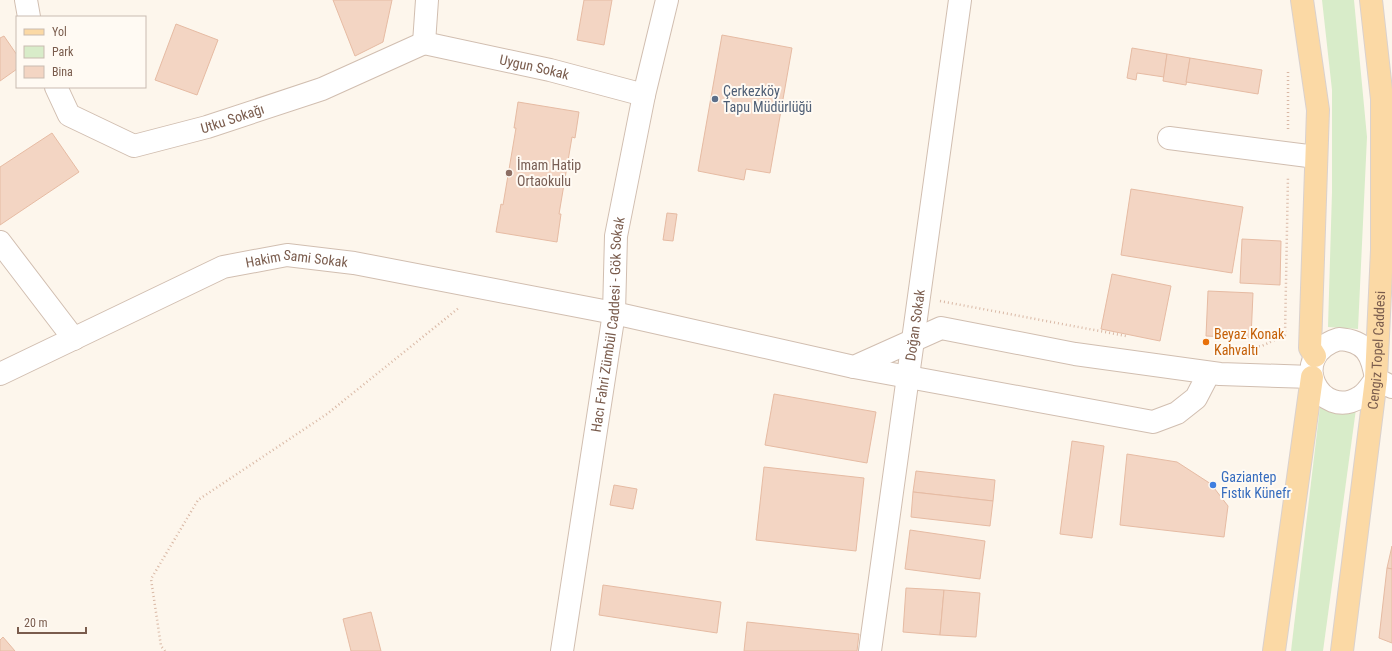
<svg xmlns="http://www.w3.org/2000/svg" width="1392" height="651" viewBox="0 0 1392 651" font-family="'Roboto Condensed',sans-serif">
	<rect width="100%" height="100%" fill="#fdf6ec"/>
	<!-- green -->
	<g fill="#d8ecc9">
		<path d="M 1322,0 L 1354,0 L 1367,137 L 1358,329 L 1328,327 L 1332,192 L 1332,90 Z"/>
		<path d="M 1320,407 L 1356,409 L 1323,651 L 1291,651 Z"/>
	</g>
	<!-- building -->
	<g fill="#f3d5c3" stroke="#e6bba3">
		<path d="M 333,0 L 392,0 L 383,42 L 355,56 Z"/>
		<path d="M 584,0 L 612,0 L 604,45 L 577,40 Z"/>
		<path d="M 176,24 L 218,40 L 197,95 L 155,80 Z"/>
		<path d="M 722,35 L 792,48 L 770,173 L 746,169 L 744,180 L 698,171 Z"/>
		<path d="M 4,36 L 17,55 L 17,69 L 0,81 L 0,38 Z"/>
		<path d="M 1132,48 L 1167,54 L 1164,77 L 1137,73 L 1136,80 L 1127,78 Z"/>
		<path d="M 1167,54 L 1190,58 L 1186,85 L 1163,81 Z"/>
		<path d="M 1190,58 L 1262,70 L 1258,94 L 1186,82 Z"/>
		<path d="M 518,102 L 579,112 L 575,138 L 572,137 L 559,214 L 561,214 L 557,242 L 496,232 L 501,204 L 503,205 L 516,128 L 514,128 Z"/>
		<path d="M 52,133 L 79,172 L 0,225 L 0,167 Z"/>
		<path d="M 1131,189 L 1243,207 L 1232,273 L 1121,255 Z"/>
		<path d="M 667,213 L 677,214 L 673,241 L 663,240 Z"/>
		<path d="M 1242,239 L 1281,241 L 1280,285 L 1240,283 Z"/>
		<path d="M 1112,274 L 1171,286 L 1160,341 L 1101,329 Z"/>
		<path d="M 1208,291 L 1253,293 L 1251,338 L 1206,336 Z"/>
		<path d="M 774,394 L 876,412 L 867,463 L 765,445 Z"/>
		<path d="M 1072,441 L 1104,446 L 1092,538 L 1060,534 Z"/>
		<path d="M 1127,454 L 1177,462 L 1211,484 L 1228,506 L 1224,537 L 1120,525 Z"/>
		<path d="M 764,467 L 864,478 L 856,551 L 756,540 Z"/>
		<path d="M 916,471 L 995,480 L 993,501 L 913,492 Z"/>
		<path d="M 614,485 L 637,489 L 633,509 L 610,505 Z"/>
		<path d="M 913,492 L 993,501 L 990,526 L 911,517 Z"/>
		<path d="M 910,530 L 985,541 L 980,579 L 905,569 Z"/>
		<path d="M 1392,546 L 1392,569 L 1387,568 Z"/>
		<path d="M 1387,568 L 1392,569 L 1392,643 L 1379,638 Z"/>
		<path d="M 603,585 L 721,602 L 717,633 L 599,615 Z"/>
		<path d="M 906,588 L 944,590 L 940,635 L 903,632 Z"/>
		<path d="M 944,590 L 980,593 L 976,637 L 940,635 Z"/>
		<path d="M 371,612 L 381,651 L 351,651 L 343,619 Z"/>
		<path d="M 747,622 L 859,634 L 857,651 L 744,651 Z"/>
		<path d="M 3,637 L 15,651 L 0,651 L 0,640 Z"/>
	</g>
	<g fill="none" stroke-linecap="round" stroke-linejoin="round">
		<defs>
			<g id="minor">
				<path d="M 26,0 L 29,17"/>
				<path id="s1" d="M 424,43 L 550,70 L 644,95"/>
				<path d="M 424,43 L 427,0"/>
				<path id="s2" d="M 56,87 L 69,115 L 134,146 L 207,127 L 322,89 L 424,43"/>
				<path d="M 1169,138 L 1316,157"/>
				<path d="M 0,242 L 74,339"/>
				<path d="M 1339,339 C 1366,341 1372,354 1376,379 C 1371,385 1367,393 1360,397 C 1321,422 1285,356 1339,339 Z"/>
				<path d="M 854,367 L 1153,422 L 1177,413 L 1196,398 L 1209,373"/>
				<path id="s3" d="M 0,374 L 223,267 L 287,255 L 354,263 L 614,313 L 854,367 L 941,328 L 1075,354 L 1220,374 L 1312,377"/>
				<path d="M 1376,379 L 1392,387"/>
				<path id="s4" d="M 562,651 L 614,313 L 616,236 L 644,95 L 667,0"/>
				<path id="s5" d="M 870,651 L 960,0"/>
			</g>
			<g id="major">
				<path d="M 1302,0 L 1318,110 L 1310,348 L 1315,356"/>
				<path d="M 1274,651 L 1312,377"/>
				<path id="s6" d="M 1342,651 L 1376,379 L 1382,250 L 1382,99 L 1371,0"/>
			</g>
		</defs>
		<!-- minor casing -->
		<use href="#minor" stroke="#d1beb0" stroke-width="24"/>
		<!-- major casing -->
		<use href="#major" stroke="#dad1cd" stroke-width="24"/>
		<!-- path -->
		<g stroke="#d9b8a5" stroke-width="2.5" stroke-dasharray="1 3" stroke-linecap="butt">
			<path d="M 1288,72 L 1288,131"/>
			<path d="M 940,301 L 1126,336"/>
			<path d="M 1223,350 L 1262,346 L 1285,335 L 1288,176"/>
			<path d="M 165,651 L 161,646 L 151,579 L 198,500 L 327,414 L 460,307"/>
		</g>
		<!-- minor -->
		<use href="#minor" stroke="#fff" stroke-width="22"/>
		<!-- major -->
		<use href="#major" stroke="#fbd9a5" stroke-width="22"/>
	</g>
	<!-- markers -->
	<circle fill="#5c6f8a" stroke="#fffaf3" stroke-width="1.5" cx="715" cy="99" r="4"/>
	<circle fill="#8d6e63" stroke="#fffaf3" stroke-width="1.5" cx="509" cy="173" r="4"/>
	<circle fill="#e8710a" stroke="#fffaf3" stroke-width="1.5" cx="1206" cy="342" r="4"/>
	<circle fill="#3f7fe0" stroke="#fffaf3" stroke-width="1.5" cx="1213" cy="485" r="4"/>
	<g text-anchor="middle" stroke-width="4" stroke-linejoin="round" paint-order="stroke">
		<!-- street labels -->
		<g font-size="14" fill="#7a5c4d" stroke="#fffaf3">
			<text dy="5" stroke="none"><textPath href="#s1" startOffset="113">Uygun Sokak</textPath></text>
			<text dy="5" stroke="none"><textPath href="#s2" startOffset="205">Utku Sokağı</textPath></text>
			<text dy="5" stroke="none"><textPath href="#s3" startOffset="322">Hakim Sami Sokak</textPath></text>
			<text dy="5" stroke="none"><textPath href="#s4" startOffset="330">Hacı Fahri Zümbül Caddesi - Gök Sokak</textPath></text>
			<text dy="5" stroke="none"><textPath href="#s5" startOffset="329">Doğan Sokak</textPath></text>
			<text dy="5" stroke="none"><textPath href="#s6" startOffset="303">Cengiz Topel Caddesi</textPath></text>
		</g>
		<!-- service labels -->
		<g font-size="14" fill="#4e5e75" stroke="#fffaf3" text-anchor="start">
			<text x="723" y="96">Çerkezköy<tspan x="723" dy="16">Tapu Müdürlüğü</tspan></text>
		</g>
		<!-- education labels -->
		<g font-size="14" fill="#785e54" stroke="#fffaf3" text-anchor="start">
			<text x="517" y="170">İmam Hatip<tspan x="517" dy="16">Ortaokulu</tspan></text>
		</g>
		<!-- food labels -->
		<g font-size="14" fill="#c56008" stroke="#fffaf3" text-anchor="start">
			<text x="1214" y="339">Beyaz Konak<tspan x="1214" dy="16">Kahvaltı</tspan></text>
		</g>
		<!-- shop labels -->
		<g font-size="14" fill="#366cbe" stroke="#fffaf3" text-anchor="start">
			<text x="1221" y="482">Gaziantep<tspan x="1221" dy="16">Fıstık Künefr</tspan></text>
		</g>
	</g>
	<!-- legend -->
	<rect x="16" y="16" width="130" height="72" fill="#fffaf3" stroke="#cabbb1"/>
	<rect x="24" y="29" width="20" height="6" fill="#fbd9a5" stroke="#cabbb1"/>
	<text x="52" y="36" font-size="12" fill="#7a5c4d">Yol</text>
	<rect x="24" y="46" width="20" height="12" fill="#d8ecc9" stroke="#cabbb1"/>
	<text x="52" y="56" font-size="12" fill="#7a5c4d">Park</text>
	<rect x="24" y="66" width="20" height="12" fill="#f3d5c3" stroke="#cabbb1"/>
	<text x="52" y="76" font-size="12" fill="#7a5c4d">Bina</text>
	<!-- scale -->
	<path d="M18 627v6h68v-6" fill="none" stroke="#7a5c4d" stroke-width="2"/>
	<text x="24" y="627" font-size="12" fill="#7a5c4d" stroke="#fffaf3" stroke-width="3" paint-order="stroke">20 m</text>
</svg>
